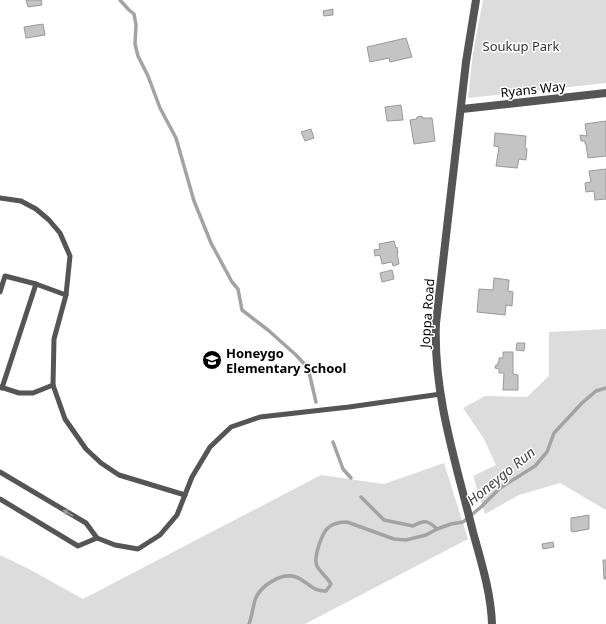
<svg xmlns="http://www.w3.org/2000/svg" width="606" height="624" viewBox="0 0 606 624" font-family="'Noto Sans',sans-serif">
	<rect width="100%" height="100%" fill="#fff"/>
	<!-- green -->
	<g fill="#dcdcdc">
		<path d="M 483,0 L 606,0 L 606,83 L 468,98 L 473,53 Z"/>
		<path d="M 606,329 L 606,510 L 560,483 L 519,495 L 485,514 L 473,476 L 496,465 L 484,439 L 463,408 L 485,396 L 527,397 L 549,376 L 549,332 Z"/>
		<path d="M 444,463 L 468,539 L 305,624 L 0,624 L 0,555 L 29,569 L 83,599 L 321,475 L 384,484 Z"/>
	</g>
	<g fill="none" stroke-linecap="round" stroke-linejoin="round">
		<!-- stream -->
		<g stroke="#a3a3a3" stroke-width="3.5">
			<path d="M 120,0 L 129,10 L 134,14 L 136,25 L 135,44 L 138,56 L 148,76 L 160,108 L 176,138 L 194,201 L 211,243 L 232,282 L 238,289 L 242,310 L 268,330 L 296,355 L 308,368 L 316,402"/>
			<path d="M 333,442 L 343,469 L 351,478"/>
			<path d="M 361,497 L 384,520 L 413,526 C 424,520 428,520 437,529"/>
			<path d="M 249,624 C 252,616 253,607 255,600 C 260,586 281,572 296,577 C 307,581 313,592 326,591 L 331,584 C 327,577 320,572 317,566 C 313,558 322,532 329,527 C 334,523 341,522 347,522 L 394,539 L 406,540 L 426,535 L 437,529 L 451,524 L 463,522 L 481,507 L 500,488 L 535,466 L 547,452 L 554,433 L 582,403 L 596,391 L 606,388"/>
		</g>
	</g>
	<!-- building -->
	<g fill="#c4c4c4" stroke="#999">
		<path d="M 26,0 L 41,0 L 42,5 L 28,7 Z"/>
		<path d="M 333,9 L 333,15 L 324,16 L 323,11 Z"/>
		<path d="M 43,24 L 45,35 L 26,38 L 24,27 Z"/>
		<path d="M 406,38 L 412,57 L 390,62 L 389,58 L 370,62 L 367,47 Z"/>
		<path d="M 401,105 L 403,120 L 387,121 L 385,107 Z"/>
		<path d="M 422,116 L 422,118 L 432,118 L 435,141 L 414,144 L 410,120 L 417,119 L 417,117 Z"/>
		<path d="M 606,121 L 606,156 L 588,158 L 586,144 L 585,144 L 585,141 L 581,141 L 580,135 L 587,136 L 585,124 Z"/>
		<path d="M 311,129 L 314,138 L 305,141 L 301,132 Z"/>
		<path d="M 495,133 L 526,136 L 525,148 L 527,149 L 526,160 L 519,159 L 517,168 L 496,166 L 499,147 L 494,146 Z"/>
		<path d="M 606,169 L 606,199 L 595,200 L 594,191 L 586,192 L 585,183 L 591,182 L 589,171 Z"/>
		<path d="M 394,241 L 396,248 L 397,247 L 398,253 L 397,253 L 399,264 L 393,266 L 392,262 L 382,264 L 380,255 L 375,256 L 374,250 L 380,249 L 379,244 Z"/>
		<path d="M 392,270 L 394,279 L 382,282 L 380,273 Z"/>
		<path d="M 494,278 L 509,280 L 508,291 L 513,292 L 512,306 L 506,305 L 505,315 L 477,312 L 479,289 L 493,290 Z"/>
		<path d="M 517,343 L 525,343 L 524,351 L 516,350 Z"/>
		<path d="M 503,352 L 513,352 L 513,374 L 518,375 L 518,390 L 503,390 L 504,373 L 499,373 L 499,369 L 495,368 L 496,365 L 498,365 L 498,362 L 499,362 L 499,358 L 503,358 Z"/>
		<path d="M 589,515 L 589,529 L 573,532 L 571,531 L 571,518 Z"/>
		<path d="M 553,542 L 554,547 L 543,549 L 542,544 Z"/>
		<path d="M 603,560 L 606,560 L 606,579 L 604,579 Z"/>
	</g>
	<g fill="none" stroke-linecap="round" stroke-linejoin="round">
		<!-- service -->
		<g stroke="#555" stroke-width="5">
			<path d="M 0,198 L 21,201 L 36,209 L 49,220 L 60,233 L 70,256 L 66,295 L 54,339 L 53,385 L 65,419 L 86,449 L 101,463 L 119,475 L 185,495"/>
			<path d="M 0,292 L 5,276 L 36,284 L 66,295"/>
			<path d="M 0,387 L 19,393 L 33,393 L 53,385"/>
			<path d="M 2,388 L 36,284"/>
			<path d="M 0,472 L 86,523 L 97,538 L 115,545 L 138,549 L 160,535 L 177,515 L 192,477 L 210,447 L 231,427 L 260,417 L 349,407 L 441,394"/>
			<path d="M 0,499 L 78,546 L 97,538"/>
		</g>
		<!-- minor -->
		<path stroke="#555" stroke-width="8" d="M 462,109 L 606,93"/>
		<!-- tertiary -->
		<path stroke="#555" stroke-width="8" d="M 476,0 L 466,62 L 436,323 C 433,394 456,463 473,532 C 481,561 491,593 492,624"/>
	</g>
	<!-- one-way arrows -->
	<defs><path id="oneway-solid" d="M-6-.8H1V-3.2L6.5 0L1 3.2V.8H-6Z"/></defs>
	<use fill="#999" href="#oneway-solid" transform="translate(68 513) rotate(-149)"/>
	<!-- icons -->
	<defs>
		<symbol id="school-disc" viewBox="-11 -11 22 22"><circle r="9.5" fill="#000" stroke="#fff"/><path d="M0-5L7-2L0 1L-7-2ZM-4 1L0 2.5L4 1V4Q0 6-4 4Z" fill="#fff"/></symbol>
	</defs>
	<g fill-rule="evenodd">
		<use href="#school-disc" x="201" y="349" width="22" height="22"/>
	</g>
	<g text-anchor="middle" stroke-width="3" stroke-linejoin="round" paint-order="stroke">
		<!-- park labels -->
		<g font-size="13" fill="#333" stroke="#fff">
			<text x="521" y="51">Soukup Park</text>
		</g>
		<!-- street labels -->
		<g font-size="13" fill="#000" stroke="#fff">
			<text transform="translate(533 89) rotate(-6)" y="5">Ryans Way</text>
			<text transform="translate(427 313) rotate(-86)" y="5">Joppa Road</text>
		</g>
		<!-- poi labels -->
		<g font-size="13" font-weight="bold" fill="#000" stroke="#fff" text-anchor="start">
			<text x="226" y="358">Honeygo<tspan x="226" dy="15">Elementary School</tspan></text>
		</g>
		<!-- water labels -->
		<g font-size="14" font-style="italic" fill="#444" stroke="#fff">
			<text transform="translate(501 476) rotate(-39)" y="5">Honeygo Run</text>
		</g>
	</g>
</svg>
